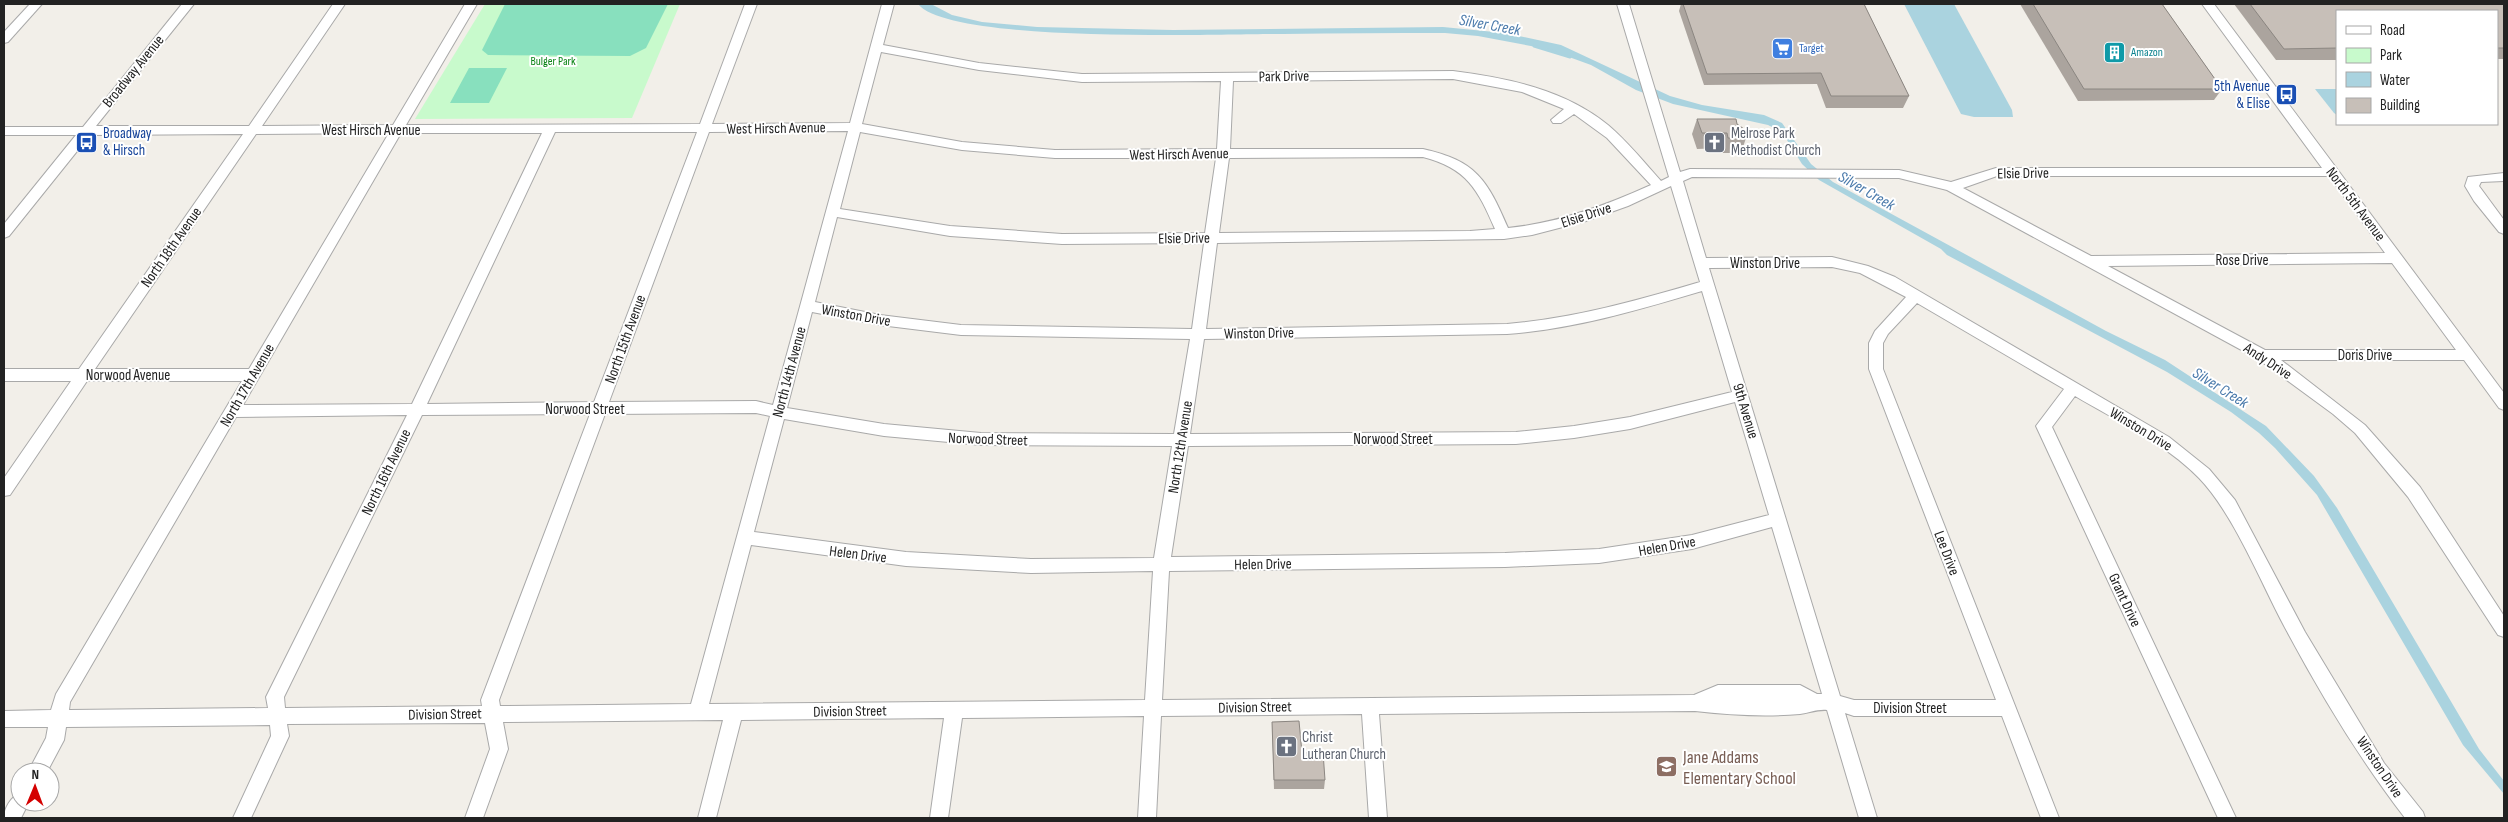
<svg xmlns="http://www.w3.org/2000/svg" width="2508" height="822" viewBox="0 0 2508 822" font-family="'Sofia Sans Condensed',sans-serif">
	<rect width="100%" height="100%" fill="#f2efe9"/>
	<!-- park -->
	<path fill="#c8facc" d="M 485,4 L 680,4 L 632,118 L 415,119 Z"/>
	<!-- pitch -->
	<g fill="#88e0be">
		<path d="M 505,4 L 668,4 L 646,48 L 630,56 L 488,55 L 482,50 Z"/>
		<path d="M 469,68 L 507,68 L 489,103 L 450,103 Z"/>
	</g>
	<!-- water -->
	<g fill="#aad3df">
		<path d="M 918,4 L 931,4 L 952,15 L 982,22 L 1037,27 L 1173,30 L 1443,27 L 1505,33 L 1561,45 L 1670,96 L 1702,105 L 1764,115 L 1782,123 L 1811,164 L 1833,182 L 2106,331 L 2165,360 L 2226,400 L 2266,426 L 2314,476 L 2337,508 L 2479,749 L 2504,781 L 2504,794 L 2463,745 L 2317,495 L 2275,448 L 2259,433 L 2231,412 L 2167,372 L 1947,255 L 1941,249 L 1819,180 L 1802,164 L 1782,132 L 1768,125 L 1673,104 L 1636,90 L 1591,65 L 1547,49 L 1478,36 L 1445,33 C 1391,33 1337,33 1283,34 C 1223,34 950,44 918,4 Z"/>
		<path d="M 1904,4 L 1954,4 L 2012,110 L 2013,117 L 1974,117 L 1961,114 Z"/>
		<path d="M 2315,89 L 2337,89 L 2337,115 L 2334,113 Z"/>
	</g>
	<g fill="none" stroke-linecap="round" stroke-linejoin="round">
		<!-- stream -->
		<path stroke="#aad3df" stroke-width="3" d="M 1534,46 L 1570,57"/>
		<defs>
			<g id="minor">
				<path d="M 30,4 L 42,4 L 8,42 L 4,43 L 4,32 Z"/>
				<path d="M 182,4 L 194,4 L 96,126 L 249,126 L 333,4 L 345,4 L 262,126 L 393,125 L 465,4 L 477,4 L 406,125 L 700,124 L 745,4 L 757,4 L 712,124 L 850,123 L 882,4 L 894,4 L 883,45 L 979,63 L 1082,74 L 1453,71 C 1507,78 1564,89 1608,125 C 1628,142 1644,162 1661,181 L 1669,177 L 1617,4 L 1629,4 L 1680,172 L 1690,169 L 1899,170 L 1951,182 L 1996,168 L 2322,168 L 2202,4 L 2214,4 L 2504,393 L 2504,410 L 2499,408 L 2464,360 L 2281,360 L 2365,425 L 2420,487 L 2504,616 L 2504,637 L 2498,635 L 2408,497 L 2355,433 L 2333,414 L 2258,359 L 1947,190 L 1899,178 L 1692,177 L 1683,181 L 1706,258 L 1832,257 L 1868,266 L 1895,277 L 2169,437 L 2209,469 L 2235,500 L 2305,632 L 2384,763 L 2423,812 L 2425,818 L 2405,818 C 2358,757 2318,690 2282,622 C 2259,578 2232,512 2199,478 C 2165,443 2117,421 2075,396 L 2052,427 L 2236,818 L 2218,818 L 2036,426 L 2064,389 L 1917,303 L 1888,334 L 1883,343 L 1883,369 L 2059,818 L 2041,818 L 2002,716 L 1854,716 L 1845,713 L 1877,818 L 1859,818 L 1827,710 C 1817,709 1809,713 1800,714 C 1766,717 1729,715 1695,711 L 1379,714 L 1387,818 L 1369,818 L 1362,714 L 1161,716 L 1156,818 L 1138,818 L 1144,716 L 962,718 L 948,818 L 930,818 L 944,718 L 741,720 L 716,818 L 698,818 L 723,720 L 503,722 L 508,749 L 483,818 L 465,818 L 490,749 L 485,723 L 287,724 L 289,736 L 251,818 L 233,818 L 271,736 L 270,725 L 66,727 L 64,740 L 47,772 L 28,772 L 46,738 L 48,727 L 4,727 L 4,711 L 51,710 L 56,694 L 242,381 L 87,381 L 10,495 L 4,496 L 4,478 L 71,381 L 4,381 L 4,369 L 79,369 L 243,134 L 90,135 L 9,236 L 4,238 L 4,224 L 76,135 L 4,135 L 4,127 L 83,127 ZM 881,52 L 979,70 L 1082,82 L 1221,81 L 1217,149 L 1055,150 L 962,142 L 862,124 ZM 1453,79 L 1522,92 L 1564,109 L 1551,120 L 1553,123 L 1561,123 L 1574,114 L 1607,138 L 1651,185 C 1605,206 1558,223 1508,228 C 1487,179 1476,161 1423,149 L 1230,149 L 1233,81 ZM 848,131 L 773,405 L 756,401 L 609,402 L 709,132 ZM 555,132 L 697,132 L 594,402 L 427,404 ZM 860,132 L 962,150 L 1055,158 L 1216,158 L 1205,233 L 1062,234 L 950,226 L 840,209 ZM 389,133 L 249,369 L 95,369 L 256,134 ZM 401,133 L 542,133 L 412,404 L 243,405 ZM 1423,157 C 1467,168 1478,190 1495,229 L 1470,231 L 1219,233 L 1229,158 ZM 1997,176 L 2329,176 L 2385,253 L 2091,256 L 1963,188 ZM 1671,186 L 1700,282 C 1636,301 1574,318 1507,324 L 1206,329 L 1217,243 L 1504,239 L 1532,235 L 1586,221 L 1628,206 ZM 837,217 L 950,236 L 1062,244 L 1204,243 L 1192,329 L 961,325 L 880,315 L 815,302 ZM 2392,263 L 2456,350 L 2265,350 L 2108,266 ZM 1832,267 L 1860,273 L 1906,297 L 1875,331 L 1869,343 L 1869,369 L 1996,700 L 1854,700 L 1840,696 L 1709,268 ZM 1702,291 L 1732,392 L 1630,417 L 1574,426 L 1516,432 L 1190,434 L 1204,339 L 1507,334 C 1575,329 1638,310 1702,291 ZM 812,312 L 880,325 L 961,335 L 1190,339 L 1174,434 L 981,433 L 884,424 L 787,408 ZM 1735,402 L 1769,515 L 1692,535 L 1599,549 L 1505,553 L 1171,557 L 1188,446 L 1516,444 L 1574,438 L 1630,429 ZM 756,413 L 770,416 L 691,704 L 500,706 L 499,700 L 605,414 ZM 590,414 L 481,700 L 482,706 L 285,708 L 284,697 L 422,415 ZM 407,415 L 266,697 L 268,708 L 69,710 L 70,702 L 236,417 ZM 784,419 L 884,436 L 981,445 L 1172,446 L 1154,558 L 1031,559 L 906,552 L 754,532 ZM 1772,527 L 1822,694 L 1817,694 L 1800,685 L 1718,685 L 1694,695 L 1162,700 L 1169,571 L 1505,567 L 1599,563 L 1692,549 ZM 751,545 L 906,566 L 1031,573 L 1153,571 L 1145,700 L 709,704 Z"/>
				<path d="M 2504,173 L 2504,181 L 2481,182 L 2479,186 L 2504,220 L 2504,234 L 2499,232 L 2474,201 L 2465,186 L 2468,177 Z"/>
				<path d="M 20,793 L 20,802 L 29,802 L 21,818 L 4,818 C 4,808 11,797 20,793 Z"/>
			</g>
		</defs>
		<!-- minor casing -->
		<use href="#minor" stroke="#a9a9a9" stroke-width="2"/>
		<!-- minor -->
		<use href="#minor" fill="#fff" fill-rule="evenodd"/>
	</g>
	<!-- wall -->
	<g fill="#aba49e">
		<path d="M 1681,4 L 1864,4 L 1909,96 L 1903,108 L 1826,108 L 1817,84 L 1704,85 L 1679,11 Z"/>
		<path d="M 2020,4 L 2162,4 L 2222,89 L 2214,100 L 2078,101 Z"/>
		<path d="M 2234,4 L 2504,4 L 2504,59 L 2497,59 L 2497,11 L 2337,11 L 2337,60 L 2276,60 Z"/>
		<path d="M 1697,119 L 1737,124 L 1746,138 L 1741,153 L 1723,153 L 1722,148 L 1697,149 L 1692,134 Z"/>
		<path d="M 1272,722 L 1302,753 L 1325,780 L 1324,789 L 1274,789 Z"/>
	</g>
	<!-- building -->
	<g fill="#c7bfb8" stroke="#8b8681">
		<path d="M 1683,4 L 1864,4 L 1909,96 L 1831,96 L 1821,73 L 1707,74 Z"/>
		<path d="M 2033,4 L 2162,4 L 2222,89 L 2084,89 Z"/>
		<path d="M 2250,4 L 2504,4 L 2504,48 L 2497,48 L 2497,11 L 2337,11 L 2337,48 L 2284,49 Z"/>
		<path d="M 1697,119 L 1736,119 L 1737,124 L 1744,129 L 1746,138 L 1728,138 L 1727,133 L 1702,133 Z"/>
		<path d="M 1299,721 L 1302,753 L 1323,752 L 1325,780 L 1274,780 L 1272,722 Z"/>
	</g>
	<!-- icons -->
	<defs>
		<symbol id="supermarket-square" viewBox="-11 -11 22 22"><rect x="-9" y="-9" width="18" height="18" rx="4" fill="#3f7fe0" stroke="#fff"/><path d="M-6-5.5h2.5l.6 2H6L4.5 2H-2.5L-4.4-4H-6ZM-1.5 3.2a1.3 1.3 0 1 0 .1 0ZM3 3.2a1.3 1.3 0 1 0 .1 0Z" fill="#fff"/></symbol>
		<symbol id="building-square" viewBox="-11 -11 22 22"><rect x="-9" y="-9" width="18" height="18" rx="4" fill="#0f9aa8" stroke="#fff"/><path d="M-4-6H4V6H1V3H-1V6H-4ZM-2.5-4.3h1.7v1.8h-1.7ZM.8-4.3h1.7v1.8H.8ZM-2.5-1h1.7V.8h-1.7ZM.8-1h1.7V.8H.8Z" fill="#fff"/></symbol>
		<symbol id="bus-square" viewBox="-11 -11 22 22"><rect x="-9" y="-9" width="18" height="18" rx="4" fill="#1a4fb4" stroke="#fff"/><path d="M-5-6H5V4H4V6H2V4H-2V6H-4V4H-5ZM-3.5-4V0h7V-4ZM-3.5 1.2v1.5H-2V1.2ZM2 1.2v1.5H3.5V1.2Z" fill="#fff"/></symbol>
		<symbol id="church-square" viewBox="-11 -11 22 22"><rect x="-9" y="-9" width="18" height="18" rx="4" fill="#6b7280" stroke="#fff"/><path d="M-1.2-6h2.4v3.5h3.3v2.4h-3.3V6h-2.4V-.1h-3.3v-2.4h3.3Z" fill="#fff"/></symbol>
		<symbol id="school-square" viewBox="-11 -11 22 22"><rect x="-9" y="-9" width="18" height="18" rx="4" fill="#8d6e63" stroke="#fff"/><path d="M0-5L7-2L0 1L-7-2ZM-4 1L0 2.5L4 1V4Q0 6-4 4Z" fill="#fff"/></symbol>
	</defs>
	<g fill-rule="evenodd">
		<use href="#supermarket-square" x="1770" y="36" width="25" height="25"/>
		<use href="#building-square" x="2102" y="40" width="25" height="25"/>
		<use href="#bus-square" x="2274" y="82" width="25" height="25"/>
		<use href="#bus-square" x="74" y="130" width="25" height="25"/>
		<use href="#church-square" x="1702" y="130" width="25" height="25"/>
		<use href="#church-square" x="1274" y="734" width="25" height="25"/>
		<use href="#school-square" x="1654" y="754" width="25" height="25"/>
	</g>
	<g text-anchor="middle" stroke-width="4" stroke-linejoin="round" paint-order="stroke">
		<!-- far-shop labels -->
		<g font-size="12" fill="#366cbe" stroke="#fff" text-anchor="start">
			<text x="1799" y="52">Target</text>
		</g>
		<!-- far-culture labels -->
		<g font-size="12" fill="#0d838f" stroke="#fff" text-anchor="start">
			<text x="2131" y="56">Amazon</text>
		</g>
		<!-- far-park labels -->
		<g font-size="12" fill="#0c8416" stroke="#fff">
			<text x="553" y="65">Bulger Park</text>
		</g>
		<!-- street labels -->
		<g font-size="15" fill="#222" stroke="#fff">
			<text transform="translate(133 71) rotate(-51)" y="5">Broadway Avenue</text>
			<text transform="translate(1284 76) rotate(-1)" y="5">Park Drive</text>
			<text transform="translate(776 128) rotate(-1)" y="5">West Hirsch Avenue</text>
			<text x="371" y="135">West Hirsch Avenue</text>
			<text transform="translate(1179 154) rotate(-1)" y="5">West Hirsch Avenue</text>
			<text transform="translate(2023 173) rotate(-1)" y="5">Elsie Drive</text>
			<text transform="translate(2356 204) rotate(53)" y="5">North 5th Avenue</text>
			<text transform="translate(1586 215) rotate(-18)" y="5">Elsie Drive</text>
			<text transform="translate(1184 238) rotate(-1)" y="5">Elsie Drive</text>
			<text transform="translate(171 247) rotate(-55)" y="5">North 18th Avenue</text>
			<text x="2242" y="265">Rose Drive</text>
			<text x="1765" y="268">Winston Drive</text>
			<text transform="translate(856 315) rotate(10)" y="5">Winston Drive</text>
			<text transform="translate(1259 333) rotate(-1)" y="5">Winston Drive</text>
			<text transform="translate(625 339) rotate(-70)" y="5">North 15th Avenue</text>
			<text x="2365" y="360">Doris Drive</text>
			<text transform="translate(2268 361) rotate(33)" y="5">Andy Drive</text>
			<text transform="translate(789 372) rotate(-75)" y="5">North 14th Avenue</text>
			<text x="128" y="380">Norwood Avenue</text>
			<text transform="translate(247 385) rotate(-60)" y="5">North 17th Avenue</text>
			<text x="585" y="414">Norwood Street</text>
			<text transform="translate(1746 411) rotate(73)" y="5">9th Avenue</text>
			<text transform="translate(2141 429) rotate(31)" y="5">Winston Drive</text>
			<text transform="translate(988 439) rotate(2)" y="5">Norwood Street</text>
			<text x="1393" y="444">Norwood Street</text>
			<text transform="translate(1180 447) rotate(-81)" y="5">North 12th Avenue</text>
			<text transform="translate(386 472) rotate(-64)" y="5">North 16th Avenue</text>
			<text transform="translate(1667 546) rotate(-10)" y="5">Helen Drive</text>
			<text transform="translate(1947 553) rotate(69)" y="5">Lee Drive</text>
			<text transform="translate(858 554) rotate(7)" y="5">Helen Drive</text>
			<text transform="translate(1263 564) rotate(-1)" y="5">Helen Drive</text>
			<text transform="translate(2125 600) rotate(65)" y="5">Grant Drive</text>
			<text transform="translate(1255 707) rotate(-1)" y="5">Division Street</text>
			<text x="1910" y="713">Division Street</text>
			<text transform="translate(850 711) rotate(-1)" y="5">Division Street</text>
			<text transform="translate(445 714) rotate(-1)" y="5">Division Street</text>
			<text transform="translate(2380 767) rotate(56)" y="5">Winston Drive</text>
		</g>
		<!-- transit labels -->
		<g font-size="15" fill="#164399" stroke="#fff" text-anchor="end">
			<text x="2270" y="91">5th Avenue<tspan x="2270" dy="17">&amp; Elise</tspan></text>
			<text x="103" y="138" text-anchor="start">Broadway<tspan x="103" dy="17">&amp; Hirsch</tspan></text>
		</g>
		<!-- worship labels -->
		<g font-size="15" fill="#5b616d" stroke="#fff" text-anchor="start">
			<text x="1731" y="138">Melrose Park<tspan x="1731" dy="17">Methodist Church</tspan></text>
			<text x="1302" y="742">Christ<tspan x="1302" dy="17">Lutheran Church</tspan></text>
		</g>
		<!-- water labels -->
		<g font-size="16" font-style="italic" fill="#4a7aab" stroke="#fff">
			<text transform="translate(1490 24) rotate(10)" y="6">Silver Creek</text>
			<text transform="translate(1867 190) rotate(30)" y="6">Silver Creek</text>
			<text transform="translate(2221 387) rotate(32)" y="6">Silver Creek</text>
		</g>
		<!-- near-education labels -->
		<g font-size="18" fill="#785e54" stroke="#fff" text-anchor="start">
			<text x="1683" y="763">Jane Addams<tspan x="1683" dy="21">Elementary School</tspan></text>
		</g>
	</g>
	<!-- border -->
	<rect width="2508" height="822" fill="none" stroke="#222222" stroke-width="10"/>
	<!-- legend -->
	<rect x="2336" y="10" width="162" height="115" fill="#ffffff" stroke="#a7a7a7"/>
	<rect x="2346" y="26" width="25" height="8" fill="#ffffff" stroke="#a7a7a7"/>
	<text x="2380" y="35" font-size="15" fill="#222222">Road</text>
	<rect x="2346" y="48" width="25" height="15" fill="#c8facc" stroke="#a7a7a7"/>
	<text x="2380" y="60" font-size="15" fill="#222222">Park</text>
	<rect x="2346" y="72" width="25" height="15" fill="#aad3df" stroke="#a7a7a7"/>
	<text x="2380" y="85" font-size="15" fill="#222222">Water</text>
	<rect x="2346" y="98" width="25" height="15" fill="#c7bfb8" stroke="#a7a7a7"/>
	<text x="2380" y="110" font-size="15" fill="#222222">Building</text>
	<!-- north arrow -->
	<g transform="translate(35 787) rotate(1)"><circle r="24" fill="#ffffff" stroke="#a7a7a7"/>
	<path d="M0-4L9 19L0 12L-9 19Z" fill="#d40000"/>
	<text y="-8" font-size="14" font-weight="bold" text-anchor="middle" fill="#222222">N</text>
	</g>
</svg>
